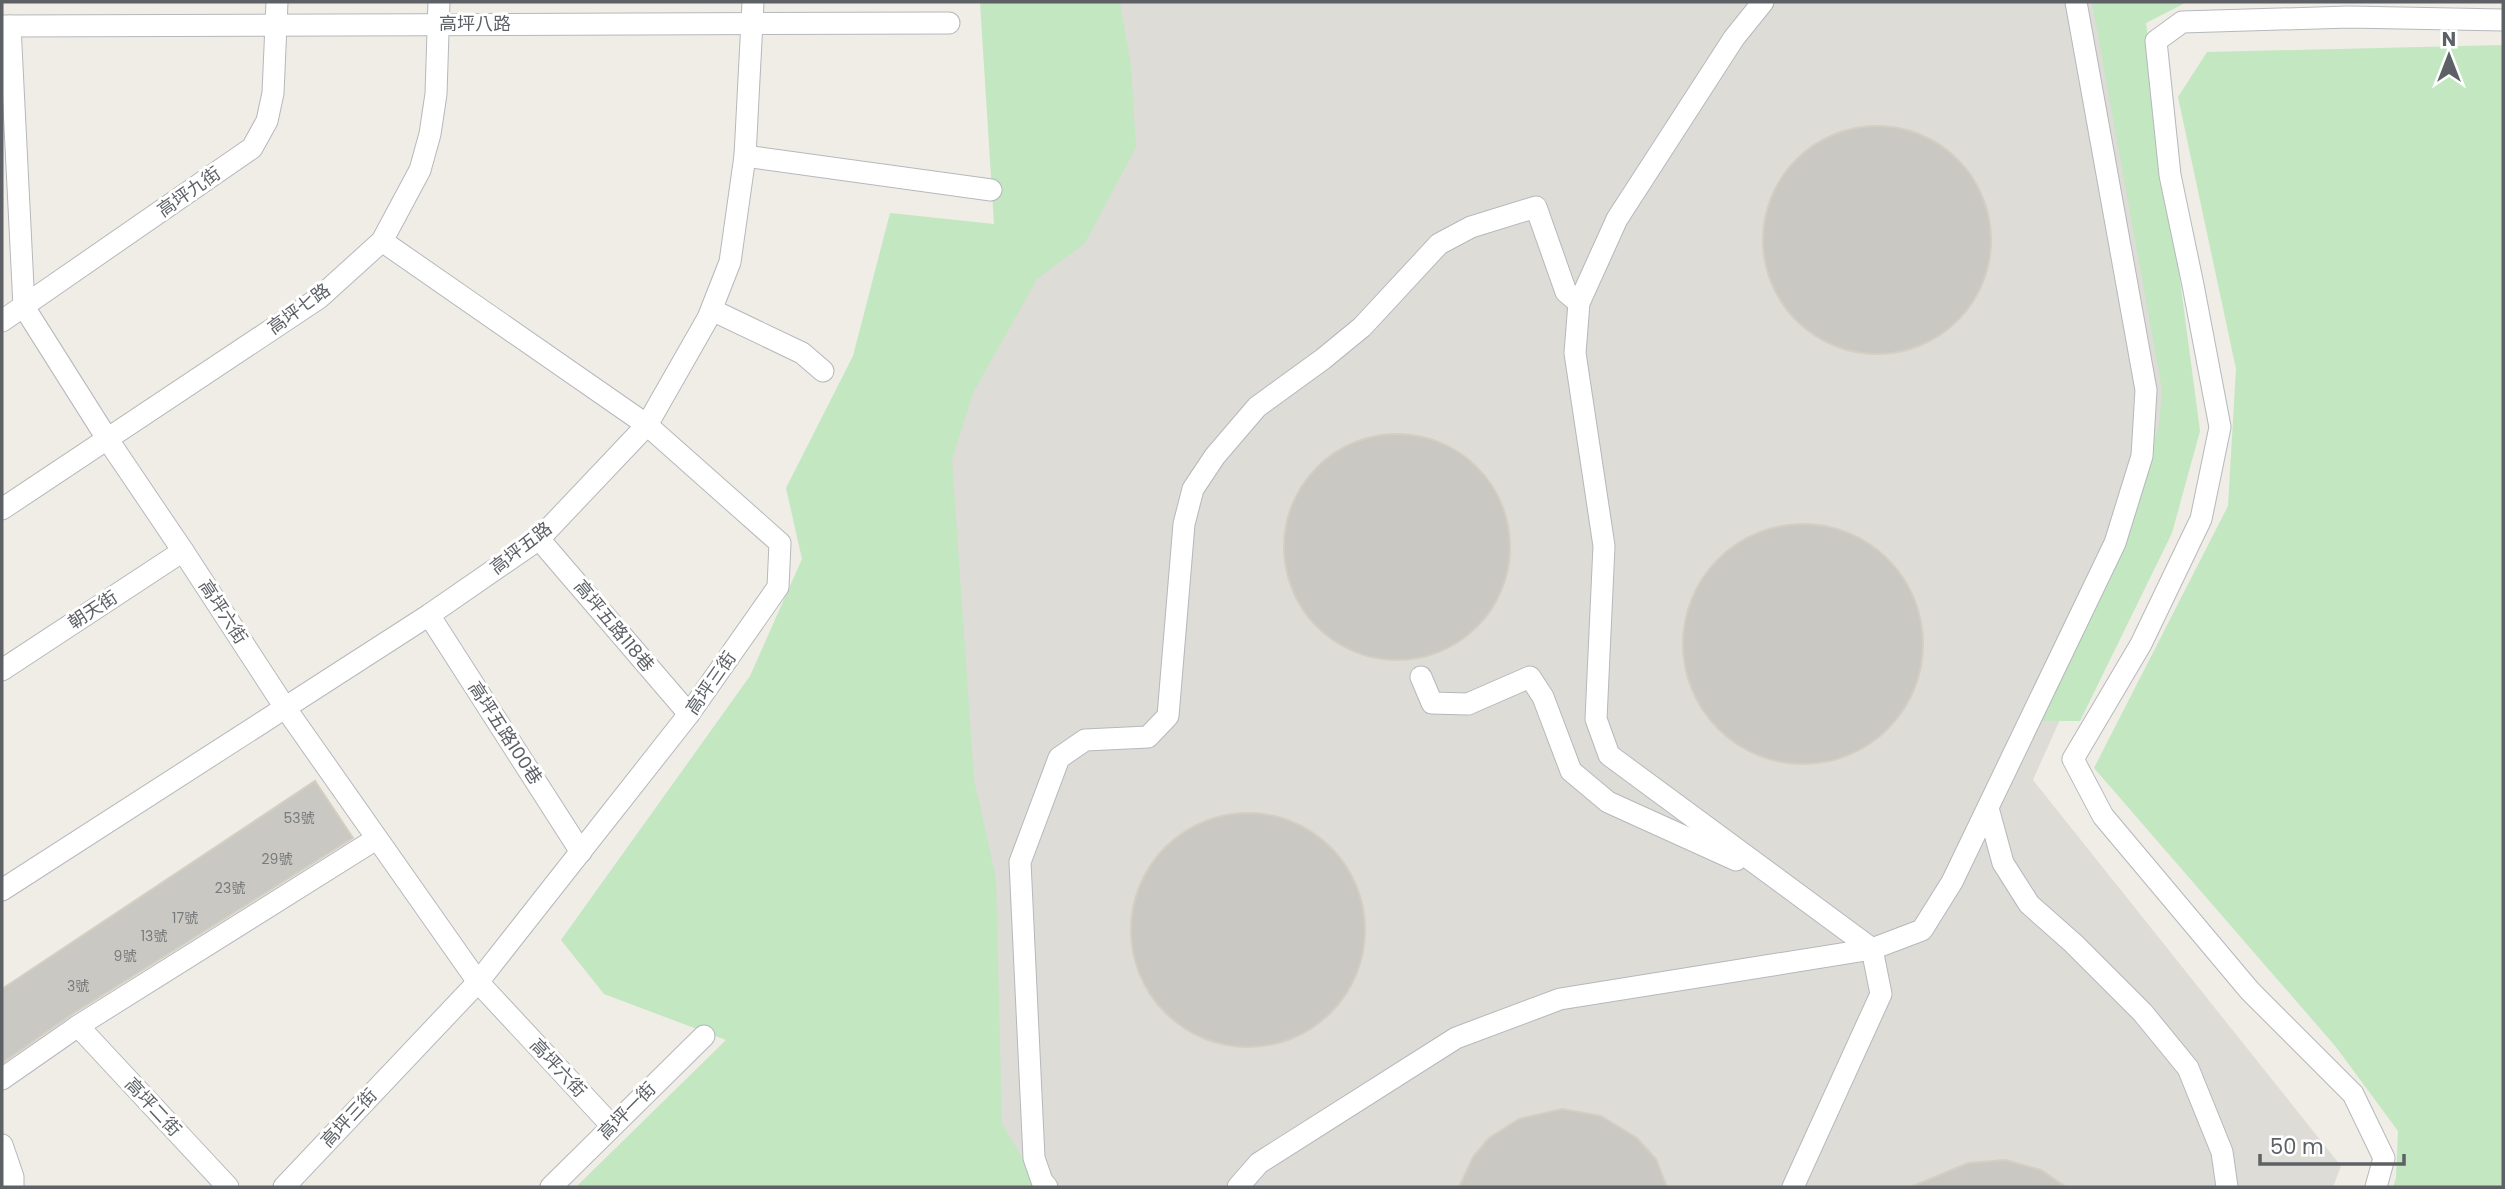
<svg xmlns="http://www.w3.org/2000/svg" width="2505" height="1189" viewBox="0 0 2505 1189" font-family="Poppins,'Noto Sans TC',sans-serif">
	<rect width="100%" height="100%" fill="#efede5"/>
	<!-- industrial -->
	<path fill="#dedcd7" d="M 1030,2 L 2119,2 L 2186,438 L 2033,780 L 2341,1166 L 2333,1187 L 940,1187 L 922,421 L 1007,250 Z"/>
	<!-- green -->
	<g fill="#c2e7c1">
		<path d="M 980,2 L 1120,2 L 1131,66 L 1136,147 L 1085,243 L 1037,279 L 973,393 L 952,460 L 974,779 L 996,878 L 1002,1124 L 1040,1187 L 576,1187 L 726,1040 L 604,994 L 561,940 L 750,676 L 802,559 L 786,488 L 853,356 L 890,213 L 994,224 Z"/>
		<path d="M 2092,2 L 2187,2 L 2146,23 L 2200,431 L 2172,533 L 2080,721 L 2042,721 L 2159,426 L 2162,389 Z"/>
		<path d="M 2503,45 L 2503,1187 L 2393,1187 L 2396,1178 L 2398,1131 L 2336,1047 L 2094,768 L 2228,506 L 2236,369 L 2178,97 L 2207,52 Z"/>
	</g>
	<!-- building -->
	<g fill="#cac8c2" stroke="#d4cfc3" stroke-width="2">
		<circle cx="1877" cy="240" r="114"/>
		<circle cx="1397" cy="547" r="113"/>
		<circle cx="1803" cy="644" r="120"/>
		<path d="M 315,781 L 353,838 L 71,1015 L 2,1063 L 2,989 Z"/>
		<circle cx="1248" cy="930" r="117"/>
		<path d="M 1562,1109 L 1601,1116 L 1637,1138 L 1656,1159 L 1667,1187 L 1459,1187 L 1473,1157 L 1489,1138 L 1519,1119 Z"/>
		<path d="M 2005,1160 L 2041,1170 L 2066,1187 L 1911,1187 L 1968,1163 Z"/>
	</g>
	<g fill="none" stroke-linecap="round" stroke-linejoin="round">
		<defs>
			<g id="minor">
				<path d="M 1763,2 L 1734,38 L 1617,219 L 1579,303 L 1575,353 L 1604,546 L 1596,719 L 1609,755 L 1872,949 L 1922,930 L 1952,882 L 2115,543 L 2142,456 L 2146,390 L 2076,2"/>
				<path d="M 2,26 L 949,23"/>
				<path d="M 10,26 L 24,307 L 108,440 L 183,551 L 284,706 L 478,982 L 612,1126"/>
				<path d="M 745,156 L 991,190"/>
				<path d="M 712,310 L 802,353 L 823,371"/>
				<path d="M 2,321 L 252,148 L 267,121 L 273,93 L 277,2"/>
				<path d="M 2,509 L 319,298 L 382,241 L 420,170 L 430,134 L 436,94 L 439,2"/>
				<path d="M 539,539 L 689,714"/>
				<path d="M 429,615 L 581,852"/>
				<path d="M 2,670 L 183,551"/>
				<path d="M 1421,677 L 1432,703 L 1468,704 L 1530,677 L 1543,697 L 1571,771 L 1608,802 L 1736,860"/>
				<path d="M 1988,808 L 2003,863 L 2029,904 L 2073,943 L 2143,1013 L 2188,1068 L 2222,1152 L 2227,1187"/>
				<path d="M 2,890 L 429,615 L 539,539 L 647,425 L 708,318 L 730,262 L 745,156 L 753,2"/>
				<path d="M 78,1026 L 228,1187"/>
				<path d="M 2,1079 L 78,1026 L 376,839"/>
				<path d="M 2,1145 L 13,1177 L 13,1187"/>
				<path d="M 284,1187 L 478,982 L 689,714 L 778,587 L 780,543 L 647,425 L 382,241"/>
				<path d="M 551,1187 L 704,1036"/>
				<path d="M 1047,1187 L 1042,1181 L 1034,1158 L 1020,862 L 1059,758 L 1085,740 L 1148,737 L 1168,716 L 1184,524 L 1193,489 L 1215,456 L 1257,407 L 1323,359 L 1362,327 L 1439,244 L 1471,227 L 1536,207 L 1566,292 L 1579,303"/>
				<path d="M 1238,1187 L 1259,1163 L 1456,1038 L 1560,999 L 1872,949 L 1881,994 L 1793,1187"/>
				<path d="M 2376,1187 L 2384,1158 L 2353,1094 L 2250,991 L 2103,816 L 2073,759 L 2141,644 L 2201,519 L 2220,427 L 2193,285 L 2170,175 L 2156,41 L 2182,22 L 2349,17 L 2503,20"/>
			</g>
		</defs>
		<!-- minor casing -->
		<use href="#minor" stroke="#b5b8bc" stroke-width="23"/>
		<!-- minor -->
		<use href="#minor" stroke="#fff" stroke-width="21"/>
	</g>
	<g text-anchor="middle" stroke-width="6" stroke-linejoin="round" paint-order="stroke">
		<!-- number labels -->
		<g font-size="14" fill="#787b7d">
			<text x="299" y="823">53號</text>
			<text x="277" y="864">29號</text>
			<text x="230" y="893">23號</text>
			<text x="185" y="923">17號</text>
			<text x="154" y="941">13號</text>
			<text x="125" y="961">9號</text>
			<text x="78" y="991">3號</text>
		</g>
		<!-- street labels -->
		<g font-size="18" fill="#5d6166" stroke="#fff">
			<text x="475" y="30">高坪八路</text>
			<text transform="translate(189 192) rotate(-35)" y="6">高坪九街</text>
			<text transform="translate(299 309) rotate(-36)" y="6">高坪七路</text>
			<text transform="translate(521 548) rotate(-38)" y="6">高坪五路</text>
			<text transform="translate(93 610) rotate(-33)" y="6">朝天街</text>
			<text transform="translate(223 612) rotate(57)" y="6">高坪六街</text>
			<text transform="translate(614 626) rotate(50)" y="6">高坪五路118巷</text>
			<text transform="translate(711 683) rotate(-55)" y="6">高坪三街</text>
			<text transform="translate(505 733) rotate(57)" y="6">高坪五路100巷</text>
			<text transform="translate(558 1068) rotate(47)" y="6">高坪六街</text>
			<text transform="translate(153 1107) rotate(47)" y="6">高坪二街</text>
			<text transform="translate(627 1111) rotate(-45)" y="6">高坪一街</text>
			<text transform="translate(349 1118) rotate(-47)" y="6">高坪三街</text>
		</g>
	</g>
	<!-- border -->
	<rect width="2505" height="1189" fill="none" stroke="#5d6166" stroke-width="7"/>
	<!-- north arrow -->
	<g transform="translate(2449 56)" stroke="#ffffff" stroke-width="5" paint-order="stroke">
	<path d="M0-5L12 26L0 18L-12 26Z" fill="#5d6166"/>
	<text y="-10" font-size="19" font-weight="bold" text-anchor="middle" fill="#5d6166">N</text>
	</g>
	<!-- scale -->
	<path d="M2260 1154v10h144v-10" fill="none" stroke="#5d6166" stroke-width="3.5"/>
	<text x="2270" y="1154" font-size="21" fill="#5d6166" stroke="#ffffff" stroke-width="5" paint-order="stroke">50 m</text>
</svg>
